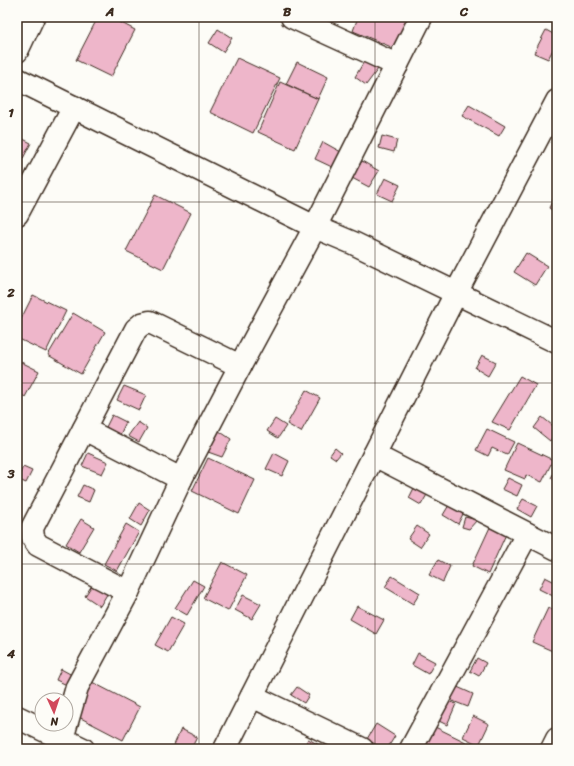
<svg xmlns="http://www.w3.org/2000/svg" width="574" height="766" viewBox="0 0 574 766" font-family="Sriracha,sans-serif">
	<rect width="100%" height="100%" fill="#fdfcf7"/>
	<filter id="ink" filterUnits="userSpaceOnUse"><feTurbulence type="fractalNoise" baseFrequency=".025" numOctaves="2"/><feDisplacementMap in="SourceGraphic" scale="8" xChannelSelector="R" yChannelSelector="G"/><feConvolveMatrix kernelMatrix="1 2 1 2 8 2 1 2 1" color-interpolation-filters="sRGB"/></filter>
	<g filter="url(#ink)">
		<!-- building -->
		<g fill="#eeb6ca" stroke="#3b2a1e">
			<path d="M 98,17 L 110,17 L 135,30 L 111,77 L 76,60 Z"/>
			<path d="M 358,17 L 410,17 L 396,49 L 353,31 Z"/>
			<path d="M 218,29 L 232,38 L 223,52 L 209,43 Z"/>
			<path d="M 546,30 L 557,36 L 557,42 L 548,59 L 534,53 Z"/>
			<path d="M 237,58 L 280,78 L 253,133 L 210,112 Z"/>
			<path d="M 366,58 L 378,69 L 366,85 L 355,77 Z"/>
			<path d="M 297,62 L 328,77 L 318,99 L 286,84 Z"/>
			<path d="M 280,82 L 318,99 L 295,149 L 258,132 Z"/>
			<path d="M 469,105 L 505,126 L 499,136 L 462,116 Z"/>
			<path d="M 17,136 L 31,143 L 17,170 Z"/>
			<path d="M 382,136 L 397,140 L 394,152 L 379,148 Z"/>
			<path d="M 323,142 L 341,152 L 332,167 L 315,159 Z"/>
			<path d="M 362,161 L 379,171 L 369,187 L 352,178 Z"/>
			<path d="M 385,178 L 400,185 L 392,201 L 377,194 Z"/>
			<path d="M 557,191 L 557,213 L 549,208 Z"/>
			<path d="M 155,195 L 191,213 L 163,269 L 126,251 Z"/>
			<path d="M 526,253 L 547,266 L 535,285 L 514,272 Z"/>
			<path d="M 33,295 L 66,311 L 46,352 L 17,338 L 17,327 Z"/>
			<path d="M 73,313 L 105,332 L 81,374 L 48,355 Z"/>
			<path d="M 482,355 L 496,362 L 488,376 L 475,368 Z"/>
			<path d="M 17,360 L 39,371 L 25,397 L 17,392 Z"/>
			<path d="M 520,376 L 536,385 L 510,430 L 492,422 Z"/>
			<path d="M 124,386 L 146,395 L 139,410 L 117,400 Z"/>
			<path d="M 306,390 L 320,398 L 301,432 L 287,424 Z"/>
			<path d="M 112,415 L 126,422 L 120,435 L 106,427 Z"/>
			<path d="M 542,417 L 557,429 L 557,431 L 550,441 L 534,428 Z"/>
			<path d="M 275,419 L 286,426 L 278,438 L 267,431 Z"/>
			<path d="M 138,422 L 147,428 L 139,442 L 128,436 Z"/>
			<path d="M 487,429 L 514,442 L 507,455 L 492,448 L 488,456 L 476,450 Z"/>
			<path d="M 219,431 L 231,439 L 222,457 L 208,452 Z"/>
			<path d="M 517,443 L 553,460 L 542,482 L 526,475 L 525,479 L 504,470 Z"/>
			<path d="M 335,448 L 341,453 L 336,459 L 330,455 Z"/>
			<path d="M 88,453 L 108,462 L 102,474 L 82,466 Z"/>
			<path d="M 274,453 L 289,461 L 282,476 L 266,469 Z"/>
			<path d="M 208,458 L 255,480 L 239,514 L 192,491 Z"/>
			<path d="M 23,467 L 32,471 L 26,483 L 17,479 Z"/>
			<path d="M 557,467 L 557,481 L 551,478 Z"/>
			<path d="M 508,478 L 522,485 L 517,496 L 502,489 Z"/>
			<path d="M 83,485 L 94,490 L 89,502 L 77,497 Z"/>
			<path d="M 415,486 L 428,493 L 421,505 L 409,498 Z"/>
			<path d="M 523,499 L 537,506 L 531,517 L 517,509 Z"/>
			<path d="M 139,503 L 150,510 L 141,526 L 130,519 Z"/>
			<path d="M 449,505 L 463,514 L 458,524 L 443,515 Z"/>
			<path d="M 465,517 L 477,520 L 469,529 L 462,527 Z"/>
			<path d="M 81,519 L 94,527 L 79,552 L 66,544 Z"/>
			<path d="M 126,524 L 139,532 L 117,571 L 104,564 Z"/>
			<path d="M 491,525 L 507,532 L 488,574 L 472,566 Z"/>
			<path d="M 417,526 L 429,534 L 420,547 L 408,539 Z"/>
			<path d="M 438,560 L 450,566 L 443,582 L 429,575 Z"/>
			<path d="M 222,562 L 247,575 L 228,611 L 203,598 Z"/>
			<path d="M 392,576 L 420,593 L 413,604 L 385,587 Z"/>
			<path d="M 545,577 L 557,583 L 557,588 L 553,596 L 539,589 Z"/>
			<path d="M 193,580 L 204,586 L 187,615 L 175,608 Z"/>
			<path d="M 94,582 L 109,591 L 100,606 L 85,596 Z"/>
			<path d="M 243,595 L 261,604 L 252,619 L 235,610 Z"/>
			<path d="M 357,606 L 384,620 L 376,634 L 350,619 Z"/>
			<path d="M 548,608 L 557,612 L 557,653 L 532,642 Z"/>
			<path d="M 171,617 L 184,624 L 168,652 L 155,645 Z"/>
			<path d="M 418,653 L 435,662 L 428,674 L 412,665 Z"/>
			<path d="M 477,658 L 486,663 L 479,676 L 470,671 Z"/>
			<path d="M 61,669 L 72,675 L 67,685 L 56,680 Z"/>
			<path d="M 90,681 L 140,707 L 123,740 L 73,714 Z"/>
			<path d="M 455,686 L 473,694 L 468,707 L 450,700 Z"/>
			<path d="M 297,687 L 309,695 L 304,703 L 291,695 Z"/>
			<path d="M 444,699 L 456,704 L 447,725 L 435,719 Z"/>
			<path d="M 473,716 L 489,724 L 479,745 L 463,737 Z"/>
			<path d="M 376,724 L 395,736 L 387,749 L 383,749 L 367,739 Z"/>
			<path d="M 433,726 L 472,745 L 470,749 L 422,749 Z"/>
			<path d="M 181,729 L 197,737 L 191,749 L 184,749 L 174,745 Z"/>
			<path d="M 308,739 L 325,748 L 325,749 L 303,749 Z"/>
			<path d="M 483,743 L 492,749 L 479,749 Z"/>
		</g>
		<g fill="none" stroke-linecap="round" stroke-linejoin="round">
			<defs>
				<g id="street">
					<path d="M 292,17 L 397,65"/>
					<path d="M 17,51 L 33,17"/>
					<path d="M 17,214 L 74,107"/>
					<path d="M 84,429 L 181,479"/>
					<path d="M 374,455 L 557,549"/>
					<path d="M 128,592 L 38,545 L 33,538 L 32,528 L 136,329 L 142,324 L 150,322 L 240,366"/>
					<path d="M 252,696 L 362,749"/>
					<path d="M 17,717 L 83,749"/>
					<path d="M 56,749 L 62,739 L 77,687 L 128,592 L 181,479 L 240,366 L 315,227 L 421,17"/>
					<path d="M 225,749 L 456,293 L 557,101"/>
					<path d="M 411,749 L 527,534"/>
					<path d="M 552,749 L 557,739"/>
				</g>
				<path id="secondary" d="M 17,79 L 315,227 L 353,243 L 557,342"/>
			</defs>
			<!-- street casing -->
			<use href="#street" stroke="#3b2a1e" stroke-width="25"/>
			<!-- secondary casing -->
			<use href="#secondary" stroke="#3b2a1e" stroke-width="25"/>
			<!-- street -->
			<use href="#street" stroke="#fdfcf7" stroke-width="22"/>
			<!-- secondary -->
			<use href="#secondary" stroke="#fdfcf7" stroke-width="22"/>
		</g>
	</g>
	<!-- grid -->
	<path fill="none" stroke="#3b2a1e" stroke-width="1" stroke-opacity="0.55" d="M 199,17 L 199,749M 375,17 L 375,749M 17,202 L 557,202M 17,383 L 557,383M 17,564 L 557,564"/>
	<!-- margin -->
	<rect width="574" height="766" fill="none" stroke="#fdfcf7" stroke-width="44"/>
	<!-- north arrow -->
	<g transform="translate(54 712) rotate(177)"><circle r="19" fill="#fdfcf7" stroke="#afa8a0"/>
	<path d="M0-3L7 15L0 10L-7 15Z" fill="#d1495b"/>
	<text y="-6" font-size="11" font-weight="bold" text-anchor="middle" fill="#3b2a1e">N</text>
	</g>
	<rect x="22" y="22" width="530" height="722" fill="none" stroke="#3b2a1e" stroke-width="1.5"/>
	<g font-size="13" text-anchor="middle" font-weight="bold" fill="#3b2a1e">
		<text x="110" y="16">A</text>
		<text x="287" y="16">B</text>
		<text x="464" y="16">C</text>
		<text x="11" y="117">1</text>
		<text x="11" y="297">2</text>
		<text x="11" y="478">3</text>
		<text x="11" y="658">4</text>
	</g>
</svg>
